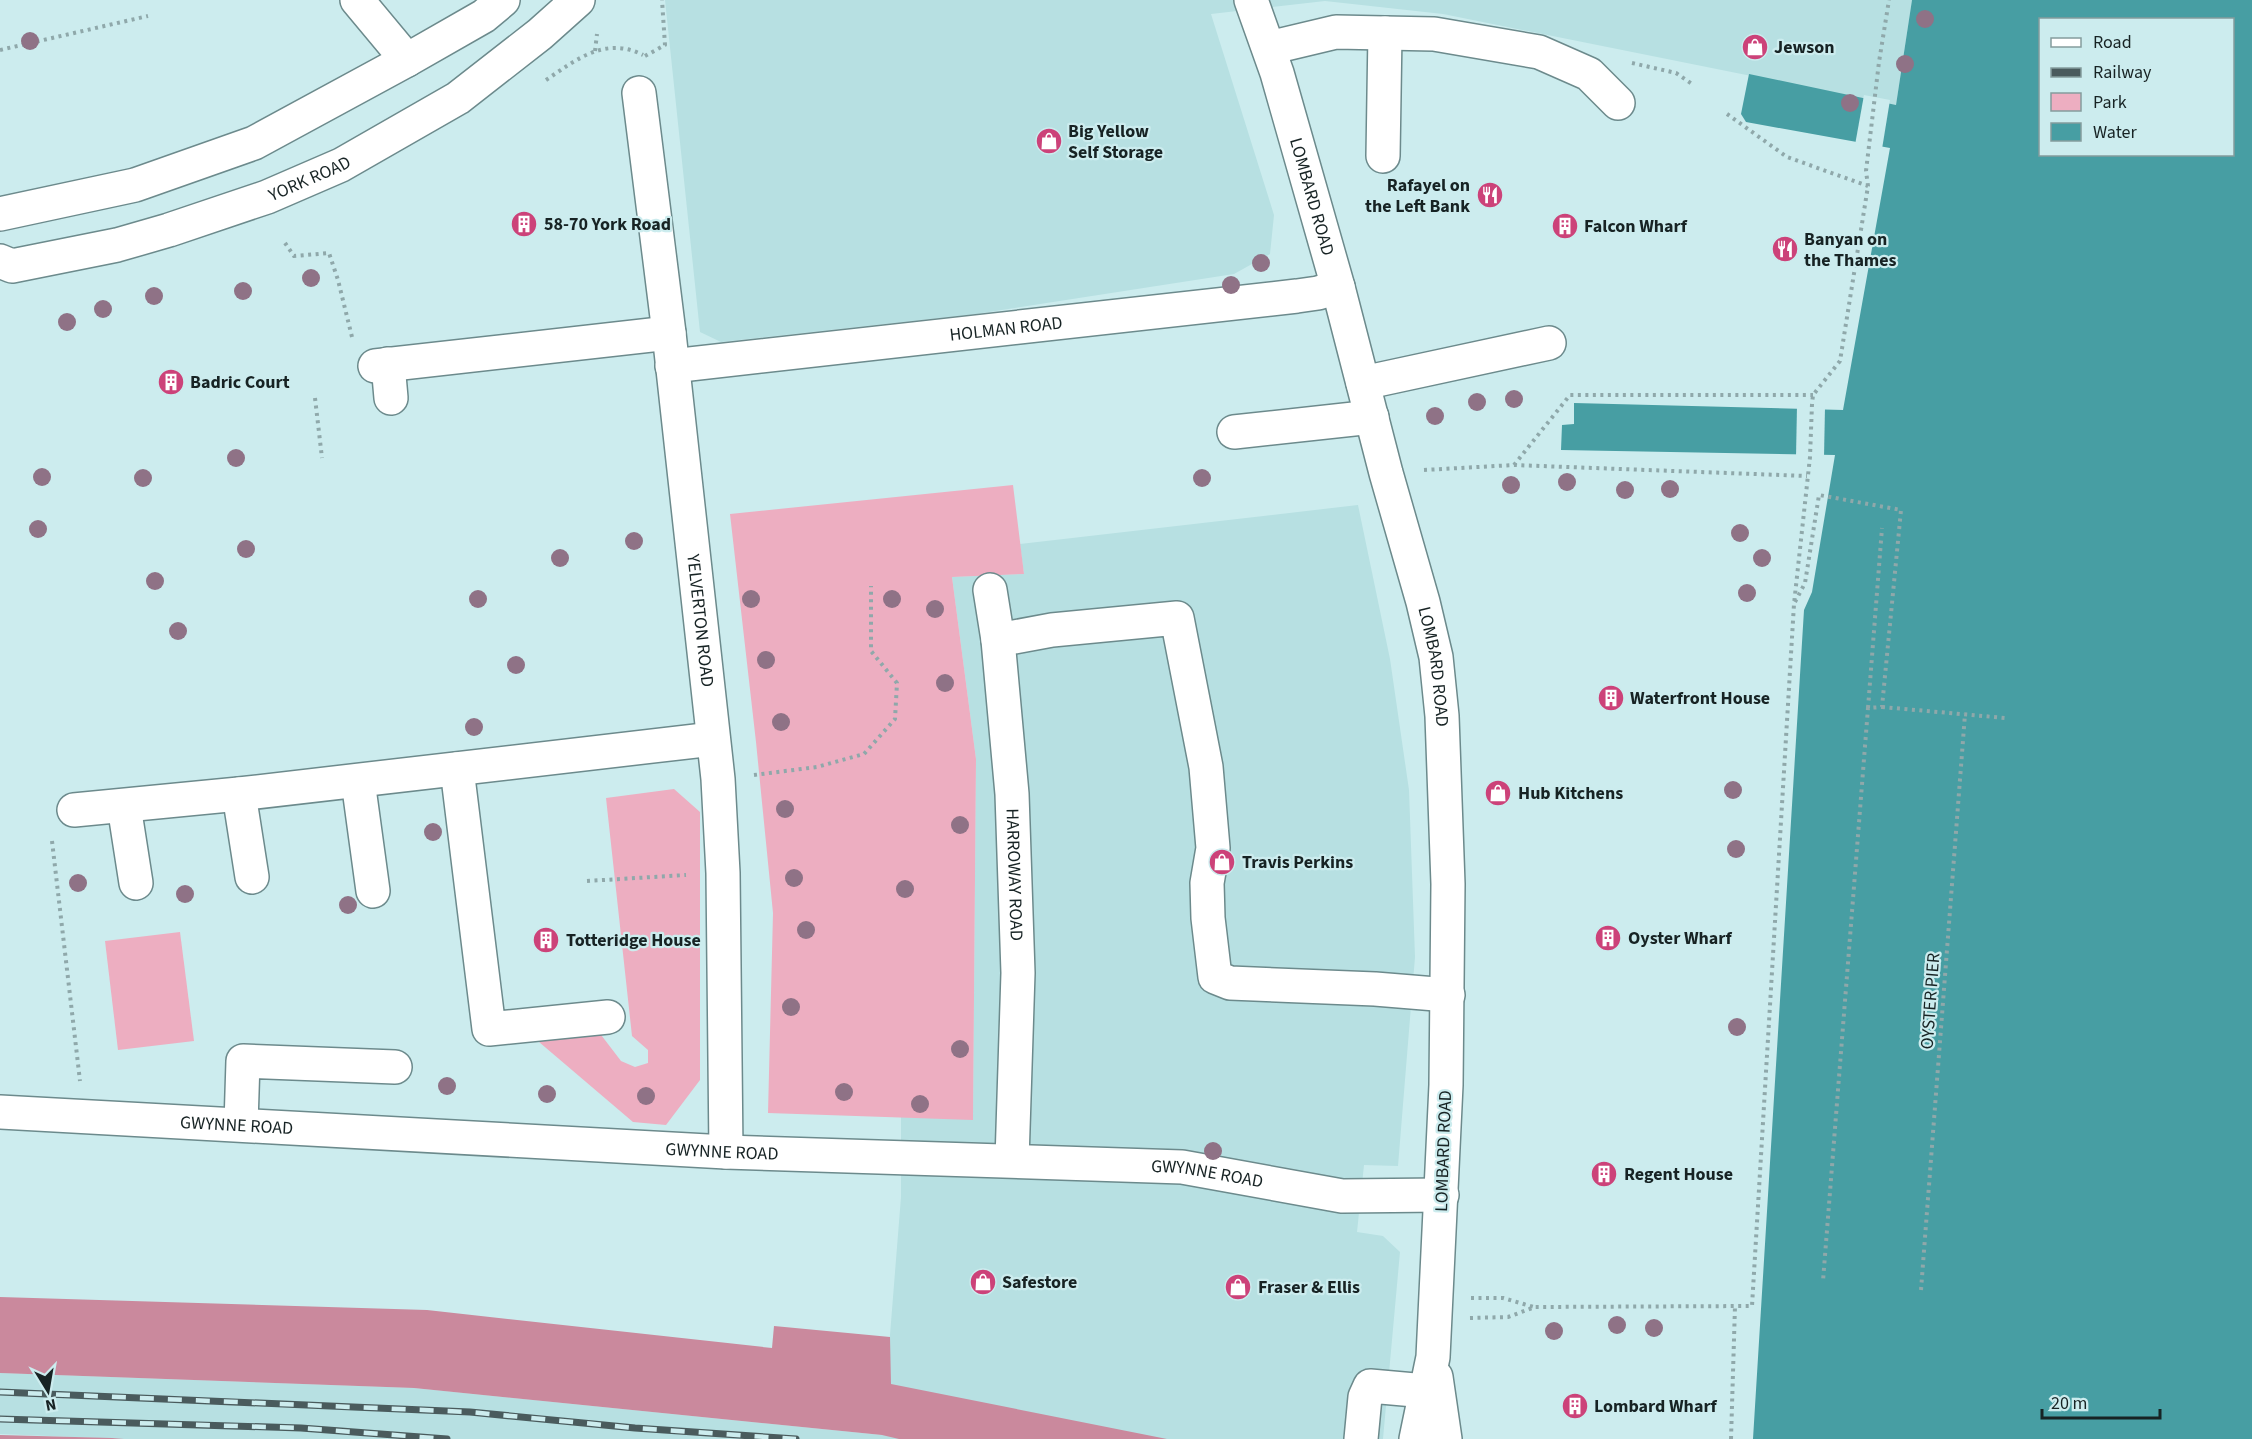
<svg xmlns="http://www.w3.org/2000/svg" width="2252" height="1439" viewBox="0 0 2252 1439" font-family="'Source Sans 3',sans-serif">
	<rect width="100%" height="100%" fill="#ccecee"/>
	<!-- built -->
	<g fill="#b7e0e2">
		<path d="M 665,0 L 1912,0 L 1896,105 L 1443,14 L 1325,1 L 1211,14 L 1274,215 L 1270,254 L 1234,274 L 976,314 L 721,342 L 700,332 Z"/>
		<path d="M 1358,505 L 1390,659 L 1409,790 L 1415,957 L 1398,1166 L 1364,1165 L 1357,1232 L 1383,1236 L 1400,1252 L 1383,1439 L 124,1439 L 0,1434 L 0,1373 L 414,1388 L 882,1435 L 901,1197 L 901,1117 L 973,1119 L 976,759 L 952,577 L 1024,574 L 1020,544 Z"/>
	</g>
	<!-- green -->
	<g fill="#edaec1">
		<path d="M 1013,485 L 1024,574 L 952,577 L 976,759 L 973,1120 L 768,1113 L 773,913 L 756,742 L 730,514 Z"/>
		<path d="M 674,789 L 700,812 L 700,1080 L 666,1125 L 633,1122 L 532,1036 L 595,1027 L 621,1061 L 635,1067 L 648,1063 L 648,1050 L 632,1036 L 606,798 Z"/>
		<path d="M 180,932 L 194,1041 L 118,1050 L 105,941 Z"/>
	</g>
	<!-- forest -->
	<g fill="#ca899d">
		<path d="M 0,1297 L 427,1310 L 772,1348 L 774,1326 L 890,1337 L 891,1384 L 1167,1439 L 899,1439 L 882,1435 L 414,1388 L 0,1373 Z"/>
		<path d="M 0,1435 L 112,1438 L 124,1439 L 0,1439 Z"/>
	</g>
	<!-- water -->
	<path fill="#479ea3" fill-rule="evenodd" d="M 1912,0 L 2252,0 L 2252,1439 L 1753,1439 L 1804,610 L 1812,592 L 1835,455 L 1561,450 L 1562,425 L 1574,424 L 1574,403 L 1843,410 L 1890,148 L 1746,122 L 1741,114 L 1749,74 L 1896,105 ZM 2040,20 L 2232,20 L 2232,154 L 2040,154 Z"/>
	<!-- pier -->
	<g fill="#ccecee">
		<path d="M 1864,95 L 1890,100 L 1882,149 L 1855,145 Z"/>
		<path d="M 1797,406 L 1825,407 L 1824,457 L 1796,457 Z"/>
	</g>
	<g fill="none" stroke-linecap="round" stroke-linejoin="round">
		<defs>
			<g id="minor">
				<path d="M 357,0 L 407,60"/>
				<path d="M 1269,48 L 1336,32 L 1434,34 L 1539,52 L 1589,74 L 1618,103"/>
				<path id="s1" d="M 639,93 L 669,333 L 718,779 L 723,873 L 726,1152"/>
				<path d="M 1383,156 L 1385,33"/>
				<path d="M 388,364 L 391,398"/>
				<path d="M 375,366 L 669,333"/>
				<path id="s2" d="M 672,366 L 1297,296 L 1318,293 L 1338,287"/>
				<path d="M 1363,383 L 1549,343"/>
				<path d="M 1234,432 L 1372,417"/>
				<path id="s3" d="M 990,590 L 998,640 L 1012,794 L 1018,973 L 1012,1160"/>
				<path d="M 998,640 L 1052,630 L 1177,618 L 1206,767 L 1213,848 L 1207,883 L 1208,918 L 1215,977 L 1230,983 L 1375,989 L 1448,995"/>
				<path d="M 457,769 L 489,1029 L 608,1017"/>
				<path d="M 358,781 L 373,891"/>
				<path d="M 239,794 L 252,877"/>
				<path d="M 124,806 L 136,883"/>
				<path d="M 74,810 L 239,794 L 713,739"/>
				<path id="s4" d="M 0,1112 L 726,1152 L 1182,1167 L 1342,1196 L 1442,1195"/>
				<path d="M 241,1124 L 243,1061 L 395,1067"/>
				<path d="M 1361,1439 L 1365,1397 L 1370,1386 L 1426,1391"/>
			</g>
			<g id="major">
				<path id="s5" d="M 1251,0 L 1277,73 L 1338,287 L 1386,473 L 1423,602 L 1436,657 L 1442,716 L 1448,884 L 1446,1085 L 1433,1357 L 1416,1439"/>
				<path d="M 1436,1377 L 1445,1439"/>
			</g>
			<g id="highway">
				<path d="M 0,214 L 135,185 L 254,143 L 407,60 L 484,16 L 503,0"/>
				<path id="s6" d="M 0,261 L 12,266 L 117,245 L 169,230 L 267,197 L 341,165 L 458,98 L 540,34 L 578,0"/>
			</g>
		</defs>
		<!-- minor casing -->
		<use href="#minor" stroke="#6c8a8c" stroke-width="36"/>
		<!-- major casing -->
		<use href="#major" stroke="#6c8a8c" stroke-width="36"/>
		<!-- highway casing -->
		<use href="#highway" stroke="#6c8a8c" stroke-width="36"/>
		<!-- path -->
		<g stroke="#8fa8aa" stroke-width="4" stroke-dasharray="3 4.5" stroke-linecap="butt">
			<path d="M 0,50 L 148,16"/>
			<path d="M 595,51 L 597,34"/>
			<path d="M 645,56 L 665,45 L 662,0"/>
			<path d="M 1632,63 L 1676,73 L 1692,84"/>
			<path d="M 546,80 C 577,59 606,36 643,55"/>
			<path d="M 1727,114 L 1787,157 L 1868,186"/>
			<path d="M 285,243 L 294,256 L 329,253 L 338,280 L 352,337"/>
			<path d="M 315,398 L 322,458"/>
			<path d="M 1514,465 L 1570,395 L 1813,395"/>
			<path d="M 1424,470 L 1514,465 L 1807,476"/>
			<path d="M 1795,602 L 1805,583 L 1819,495 L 1901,510 L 1882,707 L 1868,708 L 1823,1281"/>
			<path d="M 1882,707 L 2005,718"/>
			<path d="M 1868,708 L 1882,528"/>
			<path d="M 754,775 L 817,767 L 864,754 L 895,719 L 897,683 L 871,651 L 871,586"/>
			<path d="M 52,841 L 80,1081"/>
			<path d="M 587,881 L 686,875"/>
			<path d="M 1921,1290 L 1965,714"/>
			<path d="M 1471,1298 L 1503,1298 L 1534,1307"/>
			<path d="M 1470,1318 L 1508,1317 L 1535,1307 L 1752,1306 L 1794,604 L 1810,457 L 1812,404 L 1813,395 L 1840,361 L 1868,186 L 1866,171 L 1879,62 L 1889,0"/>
			<path d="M 1731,1439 L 1735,1306"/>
		</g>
		<!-- minor -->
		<use href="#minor" stroke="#fff" stroke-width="33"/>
		<!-- major -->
		<use href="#major" stroke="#fff" stroke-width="33"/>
		<!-- highway -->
		<use href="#highway" stroke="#fff" stroke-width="33"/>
		<defs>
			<g id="rail">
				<path d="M 0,1392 L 470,1412 L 635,1428 L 796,1439"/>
				<path d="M 0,1419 L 301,1428 L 447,1439"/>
			</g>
		</defs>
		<!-- rail casing -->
		<use href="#rail" stroke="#4a5b5d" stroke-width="7"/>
		<!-- rail -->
		<use href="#rail" stroke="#ccecee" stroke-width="4.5" stroke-dasharray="14" stroke-linecap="butt"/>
	</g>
	<!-- trees -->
	<g fill="#8f7286">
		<circle cx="1925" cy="19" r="9"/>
		<circle cx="30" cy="41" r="9"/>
		<circle cx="1905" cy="64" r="9"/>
		<circle cx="1850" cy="103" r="9"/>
		<circle cx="1261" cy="263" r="9"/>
		<circle cx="311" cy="278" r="9"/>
		<circle cx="1231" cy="285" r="9"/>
		<circle cx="243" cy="291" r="9"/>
		<circle cx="154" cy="296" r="9"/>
		<circle cx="103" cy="309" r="9"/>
		<circle cx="67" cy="322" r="9"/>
		<circle cx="1514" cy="399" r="9"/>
		<circle cx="1477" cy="402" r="9"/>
		<circle cx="1435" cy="416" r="9"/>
		<circle cx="236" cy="458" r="9"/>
		<circle cx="42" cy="477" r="9"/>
		<circle cx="143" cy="478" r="9"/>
		<circle cx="1202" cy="478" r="9"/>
		<circle cx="1567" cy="482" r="9"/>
		<circle cx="1511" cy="485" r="9"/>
		<circle cx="1670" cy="489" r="9"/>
		<circle cx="1625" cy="490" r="9"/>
		<circle cx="38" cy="529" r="9"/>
		<circle cx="1740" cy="533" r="9"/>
		<circle cx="634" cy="541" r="9"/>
		<circle cx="246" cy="549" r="9"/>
		<circle cx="560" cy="558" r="9"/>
		<circle cx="1762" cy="558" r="9"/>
		<circle cx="155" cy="581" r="9"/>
		<circle cx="1747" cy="593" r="9"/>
		<circle cx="478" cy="599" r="9"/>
		<circle cx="751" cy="599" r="9"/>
		<circle cx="892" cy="599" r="9"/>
		<circle cx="935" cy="609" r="9"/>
		<circle cx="178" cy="631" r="9"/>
		<circle cx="766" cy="660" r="9"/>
		<circle cx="516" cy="665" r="9"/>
		<circle cx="945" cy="683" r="9"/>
		<circle cx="781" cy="722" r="9"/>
		<circle cx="474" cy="727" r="9"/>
		<circle cx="1733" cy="790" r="9"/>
		<circle cx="785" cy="809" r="9"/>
		<circle cx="960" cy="825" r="9"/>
		<circle cx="433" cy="832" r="9"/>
		<circle cx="1736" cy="849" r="9"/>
		<circle cx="794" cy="878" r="9"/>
		<circle cx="78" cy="883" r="9"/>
		<circle cx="905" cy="889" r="9"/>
		<circle cx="185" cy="894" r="9"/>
		<circle cx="348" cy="905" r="9"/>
		<circle cx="806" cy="930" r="9"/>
		<circle cx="791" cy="1007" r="9"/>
		<circle cx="1737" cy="1027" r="9"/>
		<circle cx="960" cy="1049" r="9"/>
		<circle cx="447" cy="1086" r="9"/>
		<circle cx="844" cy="1092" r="9"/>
		<circle cx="547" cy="1094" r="9"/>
		<circle cx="646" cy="1096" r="9"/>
		<circle cx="920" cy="1104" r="9"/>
		<circle cx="1213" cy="1151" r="9"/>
		<circle cx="1617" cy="1325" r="9"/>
		<circle cx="1654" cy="1328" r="9"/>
		<circle cx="1554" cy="1331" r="9"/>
	</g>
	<!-- icons -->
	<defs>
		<symbol id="shop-disc" viewBox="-11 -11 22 22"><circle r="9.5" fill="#cc4279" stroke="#ccecee"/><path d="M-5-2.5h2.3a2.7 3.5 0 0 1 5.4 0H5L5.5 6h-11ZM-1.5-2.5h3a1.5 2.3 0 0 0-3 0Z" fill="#fff"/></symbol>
		<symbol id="restaurant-disc" viewBox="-11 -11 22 22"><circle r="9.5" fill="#cc4279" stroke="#ccecee"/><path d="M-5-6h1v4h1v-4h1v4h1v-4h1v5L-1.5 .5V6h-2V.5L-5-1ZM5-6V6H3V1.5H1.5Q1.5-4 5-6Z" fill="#fff"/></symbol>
		<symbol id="building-disc" viewBox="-11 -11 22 22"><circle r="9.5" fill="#cc4279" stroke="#ccecee"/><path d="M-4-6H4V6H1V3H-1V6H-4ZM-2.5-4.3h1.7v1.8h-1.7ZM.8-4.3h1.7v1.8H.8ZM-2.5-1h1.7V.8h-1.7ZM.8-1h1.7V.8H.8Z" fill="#fff"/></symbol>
	</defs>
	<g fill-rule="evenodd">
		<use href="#shop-disc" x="1740" y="32" width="30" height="30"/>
		<use href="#shop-disc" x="1034" y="126" width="30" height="30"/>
		<use href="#restaurant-disc" x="1475" y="180" width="30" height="30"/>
		<use href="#building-disc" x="509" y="209" width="30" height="30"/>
		<use href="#building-disc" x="1550" y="211" width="30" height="30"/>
		<use href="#restaurant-disc" x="1770" y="234" width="30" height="30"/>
		<use href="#building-disc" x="156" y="367" width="30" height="30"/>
		<use href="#building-disc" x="1596" y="683" width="30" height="30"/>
		<use href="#shop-disc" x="1483" y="778" width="30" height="30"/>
		<use href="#shop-disc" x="1207" y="847" width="30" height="30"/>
		<use href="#building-disc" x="1593" y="923" width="30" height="30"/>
		<use href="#building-disc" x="531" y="925" width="30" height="30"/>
		<use href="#building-disc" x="1589" y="1159" width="30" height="30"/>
		<use href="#shop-disc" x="968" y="1267" width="30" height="30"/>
		<use href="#shop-disc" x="1223" y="1272" width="30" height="30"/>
		<use href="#building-disc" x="1560" y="1391" width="30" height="30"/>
	</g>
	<g text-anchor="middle" stroke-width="4.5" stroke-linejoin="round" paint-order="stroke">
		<!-- poi labels -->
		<g font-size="18" font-weight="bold" fill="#172324" stroke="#ccecee" text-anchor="start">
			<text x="1774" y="53">Jewson</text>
			<text x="1068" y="137">Big Yellow<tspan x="1068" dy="21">Self Storage</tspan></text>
			<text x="1470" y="191" text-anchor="end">Rafayel on<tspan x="1470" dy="21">the Left Bank</tspan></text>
			<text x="544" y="230">58-70 York Road</text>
			<text x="1584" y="232">Falcon Wharf</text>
			<text x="1804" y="245">Banyan on<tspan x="1804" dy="21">the Thames</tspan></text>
			<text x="190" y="388">Badric Court</text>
			<text x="1630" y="704">Waterfront House</text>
			<text x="1518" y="799">Hub Kitchens</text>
			<text x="1242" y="868">Travis Perkins</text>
			<text x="1628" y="944">Oyster Wharf</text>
			<text x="566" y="946">Totteridge House</text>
			<text x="1624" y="1180">Regent House</text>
			<text x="1002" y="1288">Safestore</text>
			<text x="1258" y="1293">Fraser &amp; Ellis</text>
			<text x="1594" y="1412">Lombard Wharf</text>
		</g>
		<!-- street labels -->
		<g font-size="18" fill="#172324" stroke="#ccecee">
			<text dy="6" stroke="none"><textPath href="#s6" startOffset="324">YORK ROAD</textPath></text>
			<text dy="6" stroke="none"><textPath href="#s5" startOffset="206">LOMBARD ROAD</textPath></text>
			<text dy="6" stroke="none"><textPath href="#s2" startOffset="336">HOLMAN ROAD</textPath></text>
			<text dy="6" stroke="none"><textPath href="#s1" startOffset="531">YELVERTON ROAD</textPath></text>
			<text dy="6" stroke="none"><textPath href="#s5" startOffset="692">LOMBARD ROAD</textPath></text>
			<text dy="6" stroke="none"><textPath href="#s3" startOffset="286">HARROWAY ROAD</textPath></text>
			<text transform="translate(1930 1001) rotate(-86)" y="6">OYSTER PIER</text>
			<text dy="6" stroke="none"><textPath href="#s4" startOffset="237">GWYNNE ROAD</textPath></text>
			<text dy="6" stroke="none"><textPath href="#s4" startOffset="723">GWYNNE ROAD</textPath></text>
			<text transform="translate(1443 1151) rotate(-88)" y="6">LOMBARD ROAD</text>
			<text dy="6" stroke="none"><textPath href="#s4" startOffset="1209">GWYNNE ROAD</textPath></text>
		</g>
	</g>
	<!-- legend -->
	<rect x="2039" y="18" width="195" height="138" fill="#ccecee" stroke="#849c9d" stroke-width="1.5"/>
	<rect x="2051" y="38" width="30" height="9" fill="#ffffff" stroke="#849c9d" stroke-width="1.5"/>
	<text x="2093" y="48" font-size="18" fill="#172324">Road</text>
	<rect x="2051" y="68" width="30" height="9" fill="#4a5b5d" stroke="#849c9d" stroke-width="1.5"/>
	<text x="2093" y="78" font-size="18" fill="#172324">Railway</text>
	<rect x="2051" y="93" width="30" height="18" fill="#edaec1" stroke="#849c9d" stroke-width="1.5"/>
	<text x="2093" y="108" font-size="18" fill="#172324">Park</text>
	<rect x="2051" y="123" width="30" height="18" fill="#479ea3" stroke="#849c9d" stroke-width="1.5"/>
	<text x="2093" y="138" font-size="18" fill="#172324">Water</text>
	<!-- north arrow -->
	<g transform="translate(48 1391) rotate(169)" stroke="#ccecee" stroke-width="4.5" paint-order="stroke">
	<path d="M0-4.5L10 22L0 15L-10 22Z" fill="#172324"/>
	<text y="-9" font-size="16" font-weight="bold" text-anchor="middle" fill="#172324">N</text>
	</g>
	<!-- scale -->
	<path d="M2042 1409v9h118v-9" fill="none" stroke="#172324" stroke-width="3"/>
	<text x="2051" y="1409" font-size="18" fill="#172324" stroke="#ccecee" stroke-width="4.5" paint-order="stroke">20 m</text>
</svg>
